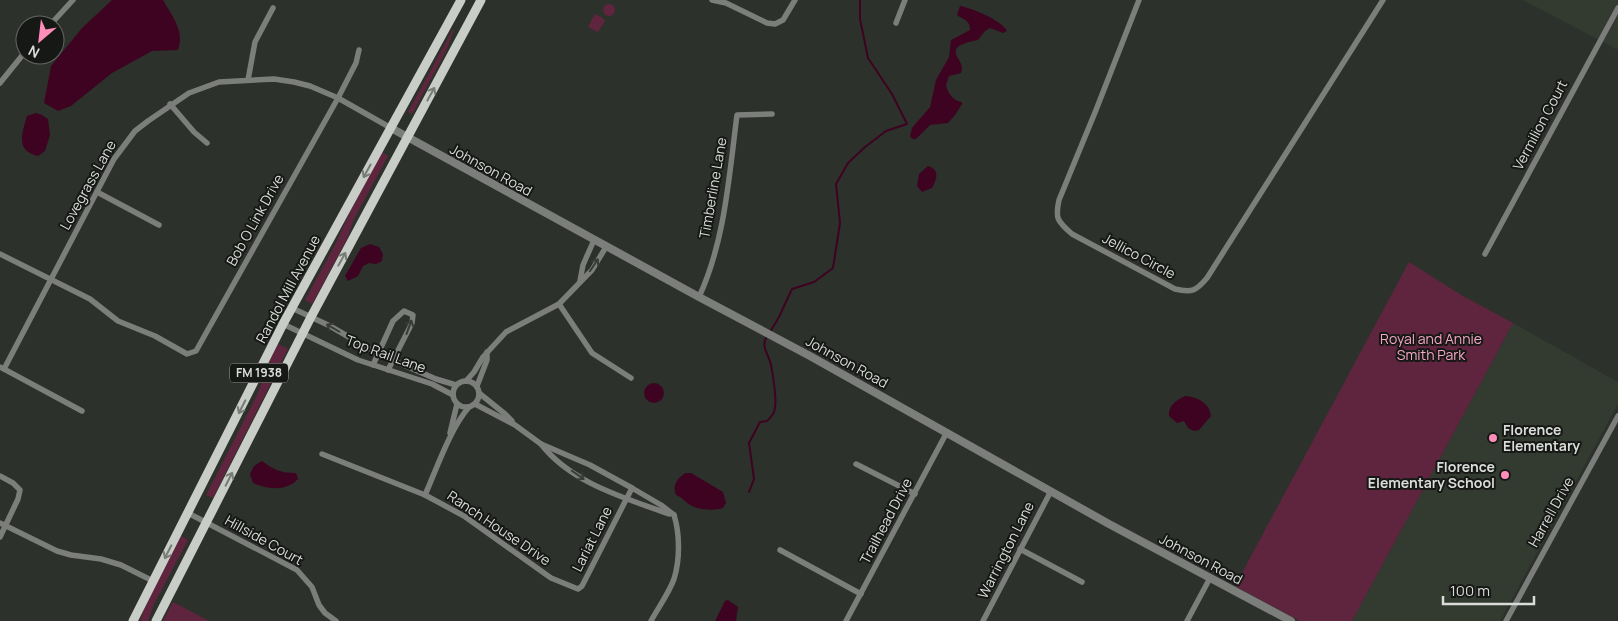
<svg xmlns="http://www.w3.org/2000/svg" width="1618" height="621" viewBox="0 0 1618 621" font-family="Manrope,sans-serif">
	<rect width="100%" height="100%" fill="#2d312b"/>
	<!-- built -->
	<g fill="#333a2f">
		<path d="M 1523,0 L 1618,0 L 1618,50 Z"/>
		<path d="M 1513,323 L 1618,382 L 1618,404 L 1500,621 L 1352,621 Z"/>
	</g>
	<!-- green -->
	<g fill="#60253e">
		<circle cx="609" cy="10" r="6"/>
		<path d="M 595,14 L 603,18 L 605,21 L 598,32 L 588,27 Z"/>
		<path d="M 453,29 L 454,30 L 446,51 L 412,114 L 408,112 Z"/>
		<path d="M 382,152 L 388,156 L 354,219 L 347,239 L 312,304 L 305,300 L 335,245 L 349,214 Z"/>
		<path d="M 1409,262 L 1461,295 L 1513,323 L 1352,621 L 1300,621 L 1235,586 Z"/>
		<path d="M 278,344 L 288,349 L 213,498 L 206,495 L 258,393 L 268,364 Z"/>
		<path d="M 181,536 L 188,540 L 154,604 L 148,621 L 140,621 L 145,606 Z"/>
		<path d="M 173,602 L 209,621 L 163,621 Z"/>
	</g>
	<!-- water -->
	<g fill="#3d0320">
		<path d="M 112,0 L 163,0 C 172,16 185,31 178,50 L 152,51 L 112,73 L 71,106 L 58,111 L 44,103 L 51,66 L 82,28 Z"/>
		<path d="M 960,6 C 972,8 1003,21 1007,31 L 1003,33 L 990,28 L 985,31 L 978,40 C 935,48 969,60 961,73 L 949,76 L 946,85 C 948,93 953,101 962,102 L 962,104 L 955,115 L 948,123 L 930,125 L 916,139 L 912,139 L 910,136 L 912,128 L 930,107 L 936,80 L 949,57 L 951,40 L 970,30 C 970,19 963,20 957,15 Z"/>
		<path d="M 36,113 L 42,115 L 48,119 L 50,135 L 45,151 L 38,156 C 15,151 22,133 27,116 Z"/>
		<path d="M 928,166 C 940,170 937,179 932,188 L 922,192 L 917,186 L 919,174 Z"/>
		<path d="M 370,244 L 379,247 L 383,254 L 382,261 L 376,264 L 369,263 L 363,266 L 358,276 L 348,281 L 345,276 L 361,248 Z"/>
		<circle cx="654" cy="393" r="10"/>
		<path d="M 1185,396 C 1197,397 1210,403 1211,416 L 1199,430 L 1194,431 L 1188,428 L 1184,421 L 1177,423 L 1169,416 C 1168,405 1177,400 1185,396 Z"/>
		<path d="M 262,461 C 274,470 281,473 296,473 L 298,479 C 286,492 268,489 253,483 L 250,474 L 254,466 Z"/>
		<path d="M 685,473 L 691,473 L 723,492 L 726,503 L 723,508 C 714,511 698,510 690,505 C 685,502 682,497 676,495 C 672,485 677,479 685,473 Z"/>
		<path d="M 728,600 L 738,607 L 736,621 L 715,621 L 725,601 Z"/>
	</g>
	<g fill="none" stroke-linecap="round" stroke-linejoin="round">
		<!-- stream -->
		<g stroke="#3d0320" stroke-width="2">
			<path d="M 770,332 L 779,317 L 792,289 L 814,282 L 833,268 L 840,223 L 836,184 L 848,163 L 865,147 L 886,131 L 907,124 L 892,94 L 868,58 L 860,19 L 860,0"/>
			<path d="M 749,492 L 754,479 L 749,443 L 760,422 L 767,421 C 770,418 773,415 774,412 C 778,402 773,376 771,365 C 769,355 760,346 767,336"/>
		</g>
		<!-- minor -->
		<g stroke="#7c7e7b" stroke-width="5.5">
			<path d="M 712,0 L 726,3 L 767,23 L 775,24 L 783,20 L 795,0"/>
			<path d="M 1139,0 L 1096,110 L 1059,200 C 1055,218 1057,221 1072,234 L 1175,289 C 1192,293 1196,291 1207,278 L 1383,0"/>
			<path d="M 896,23 L 905,0"/>
			<path d="M 50,25 L 73,0"/>
			<path d="M 248,80 L 255,42 L 273,8"/>
			<path d="M 0,83 L 25,52"/>
			<path d="M 170,104 L 194,132 L 207,143"/>
			<path d="M 97,192 L 159,225"/>
			<path d="M 0,254 L 90,299 L 118,321 L 155,336 L 187,354 L 196,351 L 338,98 L 356,63 L 359,50"/>
			<path d="M 1485,254 L 1618,8"/>
			<path d="M 580,281 L 583,265 L 594,240"/>
			<path d="M 699,297 C 725,241 729,176 737,115 L 772,114"/>
			<path d="M 559,304 L 592,353 L 631,378"/>
			<path d="M 292,308 L 330,326 L 378,354 L 436,379 L 456,385"/>
			<path d="M 283,324 L 358,360 L 432,384 L 453,395"/>
			<path d="M 373,365 L 393,321 L 404,311 L 413,315 L 412,323 L 388,370"/>
			<path d="M 0,367 L 82,411"/>
			<path d="M 4,369 L 114,159 L 135,131 L 148,121 L 189,93 L 219,82 L 274,79 L 294,82 L 310,86 L 338,98 L 391,128"/>
			<circle cx="466" cy="394" r="13"/>
			<path d="M 466,381 L 474,372 L 483,357 L 506,332 L 559,304 L 592,270 L 606,247"/>
			<path d="M 477,386 L 487,360 L 487,352"/>
			<path d="M 479,393 L 505,414 L 512,421"/>
			<path d="M 475,404 L 515,425 L 541,444 L 590,465 L 632,488 L 661,505 L 674,515"/>
			<path d="M 450,433 L 457,404"/>
			<path d="M 541,444 C 571,483 625,498 669,514"/>
			<path d="M 322,454 L 425,495 L 464,516 L 551,578 L 578,589 L 582,586 L 632,488"/>
			<path d="M 856,464 L 915,494"/>
			<path d="M 0,476 L 13,483 L 20,490 L 18,499 L 0,537"/>
			<path d="M 425,495 C 437,468 450,429 469,407"/>
			<path d="M 188,513 L 297,570 L 312,587 L 319,605 L 325,613 L 336,621"/>
			<path d="M 0,523 L 57,551 L 71,555 L 101,559 L 121,565 L 153,581"/>
			<path d="M 1020,549 L 1082,582"/>
			<path d="M 780,550 L 861,594"/>
			<path d="M 651,621 C 658,608 669,593 674,579 C 680,560 680,534 674,515"/>
			<path d="M 846,621 L 947,432"/>
			<path d="M 983,621 L 1051,491"/>
			<path d="M 1187,621 L 1210,578"/>
			<path d="M 1506,621 L 1618,416"/>
		</g>
		<!-- tertiary -->
		<path stroke="#7c7e7b" stroke-width="8" d="M 391,128 L 699,297 L 810,356 L 1109,524 L 1291,621"/>
		<!-- primary -->
		<g stroke="#c8cdc7" stroke-width="9">
			<path d="M 133,621 L 283,324 L 461,0"/>
			<path d="M 156,621 L 311,317 L 481,0"/>
		</g>
	</g>
	<!-- one-way arrows -->
	<defs><path id="oneway-shaft" d="M-6 0H5M1.5-3L5.5 0L1.5 3" fill="none" stroke-width="1.6" stroke-linecap="round" stroke-linejoin="round" transform="scale(1.25)"/></defs>
	<g stroke="#787c77">
		<use href="#oneway-shaft" transform="translate(431 94) rotate(-61)"/>
		<use href="#oneway-shaft" transform="translate(367 171) rotate(119)"/>
		<use href="#oneway-shaft" transform="translate(342 259) rotate(-61)"/>
		<use href="#oneway-shaft" transform="translate(242 407) rotate(117)"/>
		<use href="#oneway-shaft" transform="translate(229 479) rotate(-63)"/>
		<use href="#oneway-shaft" transform="translate(168 552) rotate(117)"/>
	</g>
	<g stroke="#3a3c39">
		<use href="#oneway-shaft" transform="translate(594 265) rotate(-56)"/>
		<use href="#oneway-shaft" transform="translate(409 327) rotate(-70)"/>
		<use href="#oneway-shaft" transform="translate(333 328) rotate(-150)"/>
		<use href="#oneway-shaft" transform="translate(578 475) rotate(35)"/>
	</g>
	<!-- markers -->
	<g fill="#ff8eba" stroke="#161816" stroke-width="2">
		<circle cx="1493" cy="438" r="5"/>
		<circle cx="1505" cy="475" r="5"/>
	</g>
	<g text-anchor="middle" stroke-width="4" stroke-linejoin="round" paint-order="stroke">
		<!-- shield labels -->
		<rect fill="#161816" stroke="#9ea19e" stroke-width="1" x="230" y="363.5" width="58" height="19" rx="4"/>
		<g font-size="12" font-weight="bold" fill="#d9dcd8">
			<text x="259" y="377">FM 1938</text>
		</g>
		<!-- street labels -->
		<g font-size="14" fill="#d9dcd8" stroke="#161816">
			<text transform="translate(1540 125) rotate(-62)" y="5">Vermilion Court</text>
			<text transform="translate(491 170) rotate(29)" y="5">Johnson Road</text>
			<text transform="translate(88 185) rotate(-61)" y="5">Lovegrass Lane</text>
			<text transform="translate(713 188) rotate(-80)" y="5">Timberline Lane</text>
			<text transform="translate(255 220) rotate(-61)" y="5">Bob O Link Drive</text>
			<text transform="translate(1139 256) rotate(28)" y="5">Jellico Circle</text>
			<text transform="translate(288 289) rotate(-62)" y="5">Randol Mill Avenue</text>
			<text transform="translate(386 354) rotate(20)" y="5">Top Rail Lane</text>
			<text transform="translate(847 362) rotate(29)" y="5">Johnson Road</text>
			<text transform="translate(1551 512) rotate(-61)" y="5">Harrell Drive</text>
			<text transform="translate(886 521) rotate(-62)" y="5">Trailhead Drive</text>
			<text transform="translate(499 528) rotate(34)" y="5">Ranch House Drive</text>
			<text transform="translate(592 539) rotate(-63)" y="5">Lariat Lane</text>
			<text transform="translate(264 540) rotate(29)" y="5">Hillside Court</text>
			<text transform="translate(1006 550) rotate(-63)" y="5">Warrington Lane</text>
			<text transform="translate(1201 559) rotate(28)" y="5">Johnson Road</text>
		</g>
		<!-- park labels -->
		<g font-size="14" fill="#f6a8c4" stroke="#161816">
			<text x="1431" y="344">Royal and Annie<tspan x="1431" dy="16">Smith Park</tspan></text>
		</g>
		<!-- poi labels -->
		<g font-size="14" font-weight="bold" fill="#d9dcd8" stroke="#161816" text-anchor="start">
			<text x="1503" y="435">Florence<tspan x="1503" dy="16">Elementary</tspan></text>
			<text x="1495" y="472" text-anchor="end">Florence<tspan x="1495" dy="16">Elementary School</tspan></text>
		</g>
	</g>
	<!-- north arrow -->
	<g transform="translate(40 40) rotate(208)"><circle r="24" fill="#161816" stroke="#646664"/>
	<path d="M0-4L9 19L0 12L-9 19Z" fill="#ff8eba"/>
	<text y="-8" font-size="14" font-weight="bold" text-anchor="middle" fill="#d9dcd8">N</text>
	</g>
	<!-- scale -->
	<path d="M1443 596v8h91v-8" fill="none" stroke="#d9dcd8" stroke-width="2.5"/>
	<text x="1450" y="596" font-size="15" fill="#d9dcd8" stroke="#161816" stroke-width="4" paint-order="stroke">100 m</text>
</svg>
